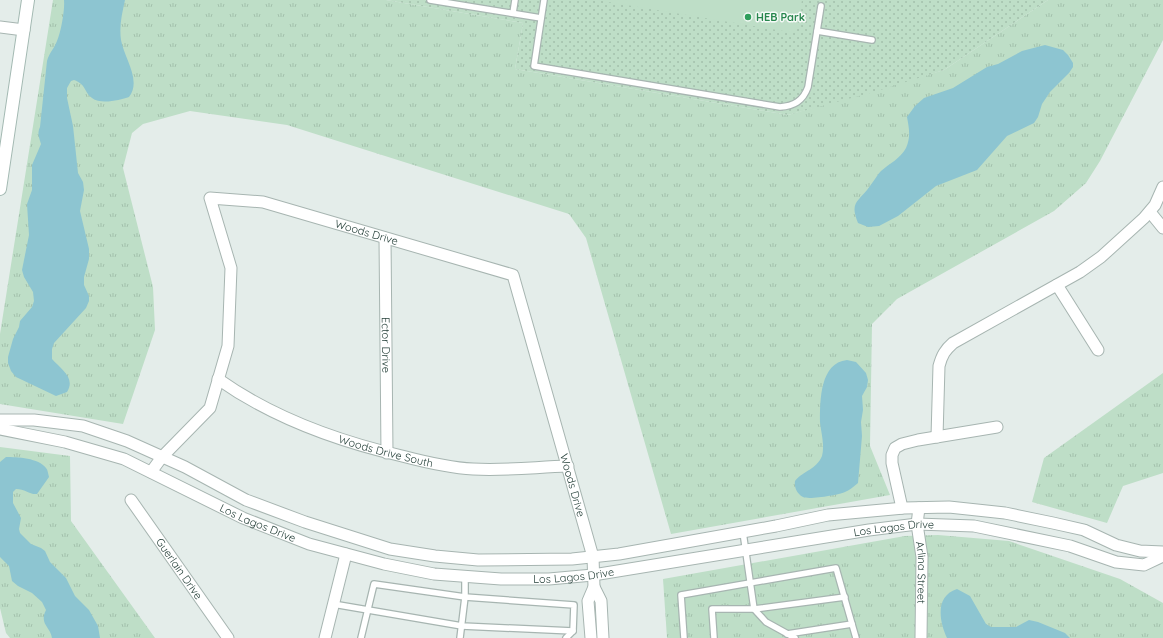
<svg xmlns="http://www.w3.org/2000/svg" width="1163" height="638" viewBox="0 0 1163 638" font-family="Quicksand,sans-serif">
	<defs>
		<pattern id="grass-tufts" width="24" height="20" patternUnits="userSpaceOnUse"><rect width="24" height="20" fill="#bedec7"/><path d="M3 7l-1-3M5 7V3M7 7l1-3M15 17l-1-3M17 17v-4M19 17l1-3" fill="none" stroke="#a3c0ac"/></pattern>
		<pattern id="park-dots" width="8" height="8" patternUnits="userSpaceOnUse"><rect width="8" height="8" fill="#bedec7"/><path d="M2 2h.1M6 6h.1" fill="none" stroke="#a3c0ac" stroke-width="1.8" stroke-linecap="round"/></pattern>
	</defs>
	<rect width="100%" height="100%" fill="#e4edea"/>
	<!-- grass -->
	<g fill="url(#grass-tufts)">
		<path d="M 53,0 L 386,0 L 523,23 L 515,69 L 788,115 L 944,70 L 1048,0 L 1163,0 L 1163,40 L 1100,161 L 1086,183 L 1054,211 L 897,299 L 872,324 L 870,446 L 890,495 L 671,534 L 586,238 L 569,214 L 287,125 L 190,111 L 143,124 L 132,133 L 123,168 L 153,287 L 155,330 L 123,424 L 0,404 L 0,334 Z"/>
		<path d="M 1163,373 L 1163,473 L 1123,486 L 1107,523 L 1032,502 L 1044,458 Z"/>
		<path d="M 0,447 L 70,456 L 71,521 L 155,638 L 10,638 L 6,633 L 0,608 Z"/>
		<path d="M 938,535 L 1009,541 L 1120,579 L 1163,603 L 1163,638 L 667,638 L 663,579 L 905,536 Z"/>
	</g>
	<!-- park -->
	<path fill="url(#park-dots)" d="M 386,0 L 1048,0 L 944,70 L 874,92 L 788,115 L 515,69 L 523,23 Z"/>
	<!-- pitch -->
	<path fill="#bedec7" d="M 596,0 L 802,0 L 796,33 Z"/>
	<!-- water -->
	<g fill="#8dc5d1">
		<path d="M 64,0 L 125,0 C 122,14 119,26 121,40 C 124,58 142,80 129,97 C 120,100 101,105 92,98 C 84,92 86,84 74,80 L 71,81 L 67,88 L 67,98 L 73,126 L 78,173 L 83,182 L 84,190 L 80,211 L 89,249 L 89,259 L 84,277 L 84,285 L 89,296 L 89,301 L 86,308 L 54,343 L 52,349 L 52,359 C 61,369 76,378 67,392 L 56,396 L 16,377 L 11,371 L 8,363 L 8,357 L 13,339 L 19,327 L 20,321 L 32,307 L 34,301 L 33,292 L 24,277 L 22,270 L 29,235 L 27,204 L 32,190 L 32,165 L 41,144 C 39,137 37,134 40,127 L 47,61 C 49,53 54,49 57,41 C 61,32 65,10 64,0 Z"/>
		<path d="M 1045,45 L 1063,50 L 1068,55 L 1073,63 L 1073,67 L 1069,73 L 1050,92 L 1042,104 L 1038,117 L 1034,123 L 1007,136 L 977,170 L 936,186 L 898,216 L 879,226 L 868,227 L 858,223 C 849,201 859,202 870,186 C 874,181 877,175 881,171 C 889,164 901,158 906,148 C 911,137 909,128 907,117 L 915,106 L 924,98 L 953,88 L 987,67 L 998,64 L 1022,51 Z"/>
		<path d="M 847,360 L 856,362 L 866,373 L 868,380 L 867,387 L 862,396 L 863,410 L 861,422 L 862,436 L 858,483 C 854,486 850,490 845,492 C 838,495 809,500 803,497 C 797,494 794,487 795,481 C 804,470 816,470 822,456 C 825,446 821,432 820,422 C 820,400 820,363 847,360 Z"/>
		<path d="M 6,457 C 17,457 39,458 46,468 C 48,470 48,474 49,477 L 37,494 C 30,495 25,489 16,489 L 13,492 L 13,503 L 21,518 L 19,529 L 20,533 L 31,544 L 41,548 L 45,551 L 50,562 L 66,578 L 75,596 L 89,610 L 98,626 L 100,638 L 52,638 C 50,626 39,624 46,610 L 42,602 L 32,593 L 18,586 L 12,581 L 9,566 L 0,557 L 0,462 Z"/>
		<path d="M 957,589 L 970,596 L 986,624 L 991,627 L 1016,627 L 1029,620 L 1038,622 L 1065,633 L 1070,638 L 947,638 C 939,621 935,596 957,589 Z"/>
	</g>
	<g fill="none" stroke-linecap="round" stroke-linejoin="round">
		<defs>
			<g id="lane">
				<path d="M 430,0 L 541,18"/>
				<path d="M 544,0 L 534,66 L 780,107 C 794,106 803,101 808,87 L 821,6"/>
				<path d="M 513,13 L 515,0"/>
				<path d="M 817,31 L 872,40"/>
				<path d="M 743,532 L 754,609 L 766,622 L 795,638"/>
				<path d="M 333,604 L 462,626 L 573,631"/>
				<path d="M 787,634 L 852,624"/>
				<path d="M 361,638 L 374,584 L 465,597 L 574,605 L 573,631 L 566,638"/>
				<path d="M 460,638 L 465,597 L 465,576"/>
				<path d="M 684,638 L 681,595 L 836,568 L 856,638"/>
				<path d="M 714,638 L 712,609 L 754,609 L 845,597"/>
			</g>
			<g id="street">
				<path d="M 0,27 L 24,30"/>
				<path d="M 1150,212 L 1163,228"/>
				<path id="s1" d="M 385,238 L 387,453"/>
				<path d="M 1057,285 L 1098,350"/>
				<path id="s2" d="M 218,379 C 273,418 337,441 402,456 C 425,462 449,468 473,469 C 505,471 536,467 568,466"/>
				<path d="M 0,420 L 34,420 L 83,426 L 127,441 L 185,467 L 246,500 L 305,522 L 390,549 L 435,556 L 478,560 L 572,559 L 619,554 L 776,526 L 828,515 L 904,508 L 949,507 L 1005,513 L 1053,523 L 1084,530 L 1116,545 L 1140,551 L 1163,552"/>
				<path id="s3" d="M 0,429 L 65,442 L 124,459 L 243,518 L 309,544 L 384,564 L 434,574 L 501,579 L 549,579 L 593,575 L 869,530 L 917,524 L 974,526 L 1070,546 L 1116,562 L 1144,565 L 1163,556"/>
				<path d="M 937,437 L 939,366 C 942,355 945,350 953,343 L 1080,272 L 1101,257 L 1144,218 L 1155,205 L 1163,187"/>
				<path id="s4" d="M 151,472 L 162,457 L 210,408 L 228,346 L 231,268 L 210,198 L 263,202 L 513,275 L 593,557 L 594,587 L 588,601 L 591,638"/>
				<path id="s5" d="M 131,500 L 228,638"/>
				<path d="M 902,508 L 892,463 L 892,455 L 895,448 L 902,444 L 918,440 L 997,427"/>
				<path id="s6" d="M 919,508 L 917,524 L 922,557 L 921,638"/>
				<path d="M 594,587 L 601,601 L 603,638"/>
				<path d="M 325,638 L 346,554"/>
			</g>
			<path id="secondary" d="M 0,189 L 28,0"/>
		</defs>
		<!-- lane casing -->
		<use href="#lane" stroke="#a7b5b1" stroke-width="8"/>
		<!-- street casing -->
		<use href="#street" stroke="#a7b5b1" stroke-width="13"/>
		<!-- secondary casing -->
		<use href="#secondary" stroke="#a3b9b2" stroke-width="14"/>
		<!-- lane -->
		<use href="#lane" stroke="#fff" stroke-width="5.5"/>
		<!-- street -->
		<use href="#street" stroke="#fff" stroke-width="11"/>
		<!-- secondary -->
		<use href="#secondary" stroke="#fff" stroke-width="12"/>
	</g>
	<!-- markers -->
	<circle fill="#2e9e5b" stroke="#f5faf7" stroke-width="1.5" cx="748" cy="17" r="4"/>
	<g text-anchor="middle" stroke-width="3" stroke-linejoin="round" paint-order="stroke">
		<!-- leisure labels -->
		<g font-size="11" font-weight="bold" fill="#27864d" stroke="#f5faf7" text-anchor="start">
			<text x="756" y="21">HEB Park</text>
		</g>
		<!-- street labels -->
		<g font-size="11" fill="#243f38" stroke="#f5faf7">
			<text dy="4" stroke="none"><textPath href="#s4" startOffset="464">Woods Drive</textPath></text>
			<text dy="4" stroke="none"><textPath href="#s1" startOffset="107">Ector Drive</textPath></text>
			<text dy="4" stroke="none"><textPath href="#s2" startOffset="184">Woods Drive South</textPath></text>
			<text dy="4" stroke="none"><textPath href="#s4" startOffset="835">Woods Drive</textPath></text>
			<text dy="4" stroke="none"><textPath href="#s3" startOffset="276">Los Lagos Drive</textPath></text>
			<text dy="4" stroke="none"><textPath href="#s3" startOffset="924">Los Lagos Drive</textPath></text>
			<text dy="4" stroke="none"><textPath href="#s5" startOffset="84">Guerlain Drive</textPath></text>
			<text dy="4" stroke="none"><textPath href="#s6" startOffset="65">Arlina Street</textPath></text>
			<text dy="4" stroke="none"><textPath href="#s3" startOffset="600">Los Lagos Drive</textPath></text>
		</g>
	</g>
</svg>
